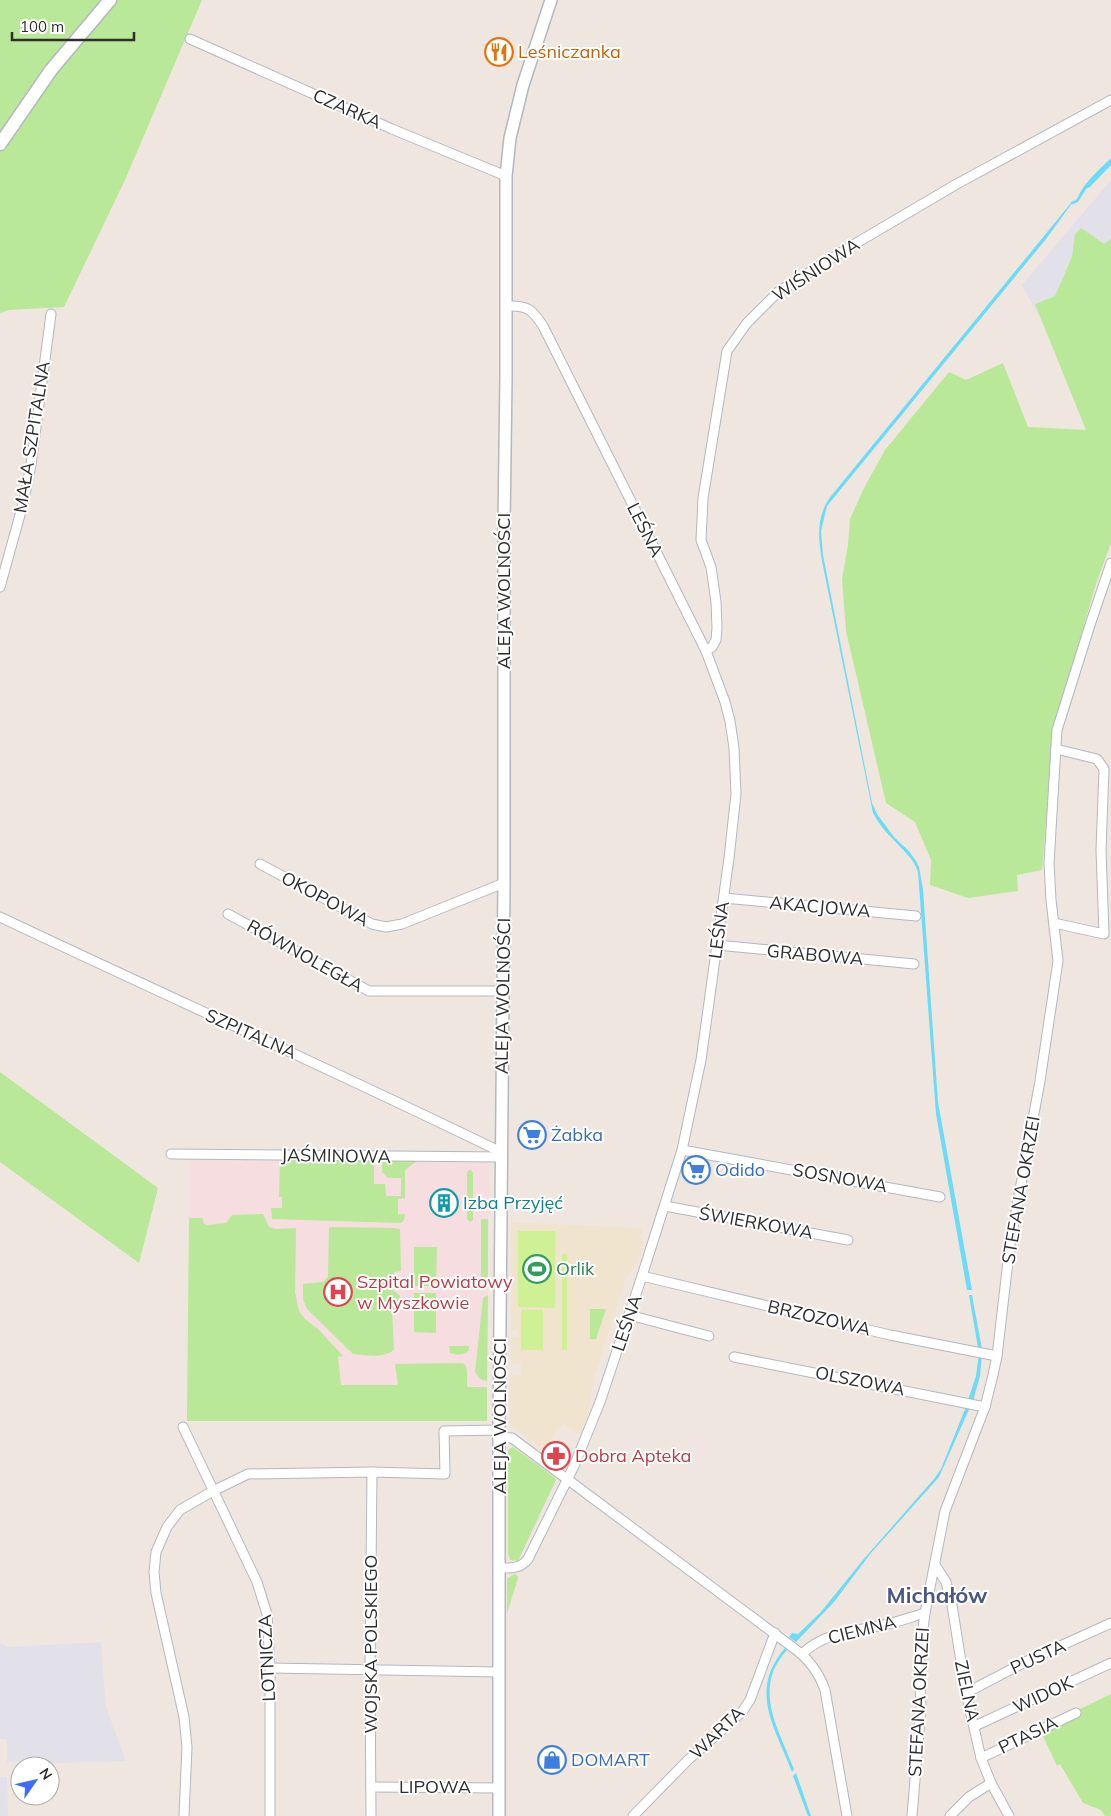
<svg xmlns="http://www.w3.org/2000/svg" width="1111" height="1816" viewBox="0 0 1111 1816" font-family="Mulish,sans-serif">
	<rect width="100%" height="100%" fill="#efe7df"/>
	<!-- industrial -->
	<g fill="#e2e0e8">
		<path d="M 1111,180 L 1111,437 L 1103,436 L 1022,285 Z"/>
		<path d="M 101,1642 L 106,1707 L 126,1761 L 21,1764 L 21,1762 L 7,1762 L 7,1740 L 0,1739 L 0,1643 L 7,1647 Z"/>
		<path d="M 0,1777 L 7,1777 L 8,1816 L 0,1816 Z"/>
	</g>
	<!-- education -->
	<path fill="#f1e4ce" d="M 511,1222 L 643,1228 L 640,1238 L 644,1242 L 636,1266 L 626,1278 L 595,1374 L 588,1413 L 580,1436 L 563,1423 L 544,1451 L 511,1426 L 510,1422 L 510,1375 L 521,1375 L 521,1364 L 511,1364 L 511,1337 L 518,1337 L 518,1330 L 511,1330 Z"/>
	<!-- medical -->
	<path fill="#f6dde0" d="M 190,1160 L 489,1160 L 487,1421 L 187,1421 Z"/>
	<!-- green -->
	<g fill="#b9e899">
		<path d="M 0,0 L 202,0 L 125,180 L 64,307 L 9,310 L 0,313 Z"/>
		<path d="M 1081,228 L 1104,244 L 1111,239 L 1111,543 L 1096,584 L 1054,728 L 1042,870 L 1017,875 L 1018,891 L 968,898 L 930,885 L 931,860 L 915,822 L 886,803 L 846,631 L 842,579 L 848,545 L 850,519 L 864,488 L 885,450 L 949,372 L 966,380 L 1003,363 L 1028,427 L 1086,430 L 1035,304 L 1055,296 L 1072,257 L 1075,234 Z"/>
		<path d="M 0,1072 L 158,1188 L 139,1263 L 0,1162 Z"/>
		<path d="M 280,1160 L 374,1160 L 374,1184 L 385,1184 L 386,1196 L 401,1196 L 401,1178 L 388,1178 L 382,1172 L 382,1163 L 387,1160 L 420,1160 L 414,1163 L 405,1170 L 405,1198 L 398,1199 L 398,1214 L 405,1214 L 404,1220 L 401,1223 L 272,1219 L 271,1208 L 282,1208 L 282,1197 L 279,1197 Z"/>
		<path d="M 469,1170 L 471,1170 L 473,1173 L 473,1198 L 467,1198 L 467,1172 Z"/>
		<path d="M 473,1201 L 473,1220 L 470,1222 L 467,1219 L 467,1202 Z"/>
		<path d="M 263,1214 L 269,1227 L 275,1229 L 296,1228 L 295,1292 L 299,1311 L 305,1319 L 319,1330 L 343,1356 L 338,1357 L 341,1385 L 398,1385 L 395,1364 L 462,1363 L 465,1364 L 467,1370 L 467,1387 L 487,1387 L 487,1421 L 187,1421 L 189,1218 L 202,1218 L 204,1224 L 208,1225 L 226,1223 L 232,1215 Z"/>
		<path d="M 481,1219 L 488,1219 L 488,1285 L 483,1281 L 481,1276 Z"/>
		<path d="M 329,1227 L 394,1228 L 400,1229 L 401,1271 L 394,1272 L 393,1290 L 400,1296 L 400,1310 L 392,1311 L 394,1350 C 382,1359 367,1355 353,1354 L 307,1309 L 303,1299 L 303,1284 L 323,1282 L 328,1277 Z"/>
		<path d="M 414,1247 L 437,1247 L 436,1286 L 414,1286 Z"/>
		<path d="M 414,1293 L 436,1293 L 436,1333 L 414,1332 Z"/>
		<path d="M 488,1295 L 487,1381 L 480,1379 L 475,1372 L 483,1298 Z"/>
		<path d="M 590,1309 L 606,1309 L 596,1339 L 590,1339 Z"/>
		<path d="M 449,1346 L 469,1346 L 469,1350 C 464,1356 456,1355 450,1353 Z"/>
		<path d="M 513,1447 L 554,1477 L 556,1480 L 518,1561 L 510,1560 L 508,1554 L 508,1450 Z"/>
		<path d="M 514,1574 L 517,1575 L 518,1578 L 507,1614 L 507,1579 Z"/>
		<path d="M 1111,1694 L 1111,1816 L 1105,1816 L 1101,1810 L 1083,1803 L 1060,1764 L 1057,1766 L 1042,1734 L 1078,1710 Z"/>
	</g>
	<!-- pitch -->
	<g fill="#cff095">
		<path d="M 518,1231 L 555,1231 L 555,1308 L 518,1307 Z"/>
		<rect x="562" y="1254" width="5" height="96"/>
		<path d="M 543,1310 L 543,1350 L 521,1350 L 521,1310 Z"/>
	</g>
	<!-- water -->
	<g fill="#6ddbf6">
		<path d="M 1111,158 L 1111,165 L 1090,187 L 1085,189 L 1077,201 C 1080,186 1100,169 1111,158 Z"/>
		<path d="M 1073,202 L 1046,239 L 827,506 L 821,531 L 823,555 L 872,803 L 877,814 L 894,837 L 909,851 L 916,861 L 919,867 L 923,889 L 938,1102 L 972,1290 L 967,1290 L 936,1114 L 918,872 C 913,857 902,850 892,838 C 884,831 878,822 873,813 L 822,561 C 818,537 816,516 831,496 L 1071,203 Z"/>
		<path d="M 969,1295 L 972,1295 L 982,1349 L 978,1348 Z"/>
		<path d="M 979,1353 L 982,1354 L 980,1376 L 973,1401 L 968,1400 L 976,1376 Z"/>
		<path d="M 967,1404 L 971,1405 L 939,1477 L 871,1553 L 834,1602 L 796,1642 L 789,1637 L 792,1633 L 798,1634 L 820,1613 L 863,1560 L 934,1479 L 941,1469 Z"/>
		<path d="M 785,1648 L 787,1650 C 752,1688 778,1728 794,1769 L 792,1772 C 775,1727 748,1691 785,1648 Z"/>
		<path d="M 796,1773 L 811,1816 L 808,1816 L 793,1776 Z"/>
	</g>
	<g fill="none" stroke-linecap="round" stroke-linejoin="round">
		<!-- stream -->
		<path stroke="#6ddbf6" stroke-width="2.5" d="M 1072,203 L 1077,201 L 1086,187"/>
		<defs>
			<g id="minor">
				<path d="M 190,39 L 392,129 L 506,176"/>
				<path d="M 0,587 L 23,504 L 31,465 L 51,314"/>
				<path d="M 706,651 L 712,647 L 716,640 L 717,628 L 716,602 L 711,567 L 701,540 L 703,498 L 727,351 L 747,323 L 778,292 L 853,245 L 955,185 L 1111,100"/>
				<path d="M 260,864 L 372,924 L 386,927 L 402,924 L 504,883"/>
				<path d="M 724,898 L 916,916"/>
				<path d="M 228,914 L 369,991 L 503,991"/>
				<path d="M 0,917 C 167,996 335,1071 501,1152"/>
				<path d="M 1054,923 L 1104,934 L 1101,850 L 1104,769 L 1097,759 L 1056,749"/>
				<path d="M 717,945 L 914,964"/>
				<path d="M 682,1150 L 940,1197"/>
				<path d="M 171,1154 L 501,1157"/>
				<path d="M 665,1206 L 848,1240"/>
				<path d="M 642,1276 L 890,1335 L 997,1356"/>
				<path d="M 629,1315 L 709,1336"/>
				<path d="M 734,1357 L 985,1407"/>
				<path d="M 183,1427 L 257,1582 L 267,1614 L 270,1668 L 270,1816"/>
				<path d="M 499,1437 L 512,1438 L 516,1441 L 795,1649 C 810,1660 819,1673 825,1690 L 847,1816"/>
				<path d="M 935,1565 L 946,1582 L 952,1605 L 966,1693 L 981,1758 L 991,1783 L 1009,1816"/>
				<path d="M 500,1568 C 511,1568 520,1569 528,1559 L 574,1466 L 600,1402 L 642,1276 L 682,1150 L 701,1060 L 729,858 L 736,794 L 734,748 L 730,721 L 725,702 L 706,651 L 543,326 C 532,309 527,305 507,306"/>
				<path d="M 802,1654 C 824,1632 855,1631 884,1625 C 898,1622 911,1617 925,1613"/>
				<path d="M 270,1668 L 499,1672"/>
				<path d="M 966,1693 L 1027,1661 L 1111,1623"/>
				<path d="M 975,1726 L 1111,1663"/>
				<path d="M 981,1758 L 1076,1713"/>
				<path d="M 371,1787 L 499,1788"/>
				<path d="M 184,1816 L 187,1747 L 184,1717 L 156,1593 L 154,1572 L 156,1552 L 167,1527 L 180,1510 L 213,1491 L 248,1474 L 372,1472 L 445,1474 L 444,1431 L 499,1430"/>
				<path d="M 371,1816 L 370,1670 L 372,1472"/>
				<path d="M 633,1816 L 688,1760 L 742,1712 L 750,1700 L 775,1633"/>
				<path d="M 912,1816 L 921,1707 L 919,1661 L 925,1613 L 945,1511 L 985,1407 L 993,1375 L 997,1356 L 1010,1244 L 1040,1081 L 1058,961 L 1051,900 L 1049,863 L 1057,730 L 1090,625 L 1111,563"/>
				<path d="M 950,1816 L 969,1797 L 991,1783"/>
			</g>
			<path id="tertiary" d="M 499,1816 L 499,1430 L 504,883 L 504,524 L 506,377 L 506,176 L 510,138 L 523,85 L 551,0"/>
			<path id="secondary" d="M 0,144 L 51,70 L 110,0"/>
		</defs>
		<!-- minor casing -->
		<use href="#minor" stroke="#b3b7c1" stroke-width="11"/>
		<!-- tertiary casing -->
		<use href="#tertiary" stroke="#b3b7c1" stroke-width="14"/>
		<!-- secondary casing -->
		<use href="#secondary" stroke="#b3b7c1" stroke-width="15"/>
		<!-- minor -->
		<use href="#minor" stroke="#fff" stroke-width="9"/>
		<!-- tertiary -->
		<use href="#tertiary" stroke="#fff" stroke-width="11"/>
		<!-- secondary -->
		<use href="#secondary" stroke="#fff" stroke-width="12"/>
	</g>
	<!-- icons -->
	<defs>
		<symbol id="restaurant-ring" viewBox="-11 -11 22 22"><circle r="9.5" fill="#fff" stroke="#e8710a" stroke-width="1.5"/><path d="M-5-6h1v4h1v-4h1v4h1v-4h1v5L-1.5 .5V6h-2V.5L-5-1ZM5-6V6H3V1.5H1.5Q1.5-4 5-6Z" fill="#e8710a"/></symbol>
		<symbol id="supermarket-ring" viewBox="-11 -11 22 22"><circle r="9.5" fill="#fff" stroke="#3f7fe0" stroke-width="1.5"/><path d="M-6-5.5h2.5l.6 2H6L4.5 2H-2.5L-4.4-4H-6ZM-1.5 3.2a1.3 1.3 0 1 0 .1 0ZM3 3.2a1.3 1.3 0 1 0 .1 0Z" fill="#3f7fe0"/></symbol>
		<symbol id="building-ring" viewBox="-11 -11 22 22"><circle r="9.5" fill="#fff" stroke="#0f9aa8" stroke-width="1.5"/><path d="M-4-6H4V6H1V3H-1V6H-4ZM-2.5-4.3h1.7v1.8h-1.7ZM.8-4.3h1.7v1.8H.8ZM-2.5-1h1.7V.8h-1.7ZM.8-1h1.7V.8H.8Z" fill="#0f9aa8"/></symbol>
		<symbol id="stadium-ring" viewBox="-11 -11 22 22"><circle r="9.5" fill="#fff" stroke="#2e9e5b" stroke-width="1.5"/><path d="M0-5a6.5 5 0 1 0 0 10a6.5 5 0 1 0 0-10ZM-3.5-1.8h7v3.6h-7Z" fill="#2e9e5b"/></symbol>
		<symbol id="hospital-ring" viewBox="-11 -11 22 22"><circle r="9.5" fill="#fff" stroke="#e0444e" stroke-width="1.5"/><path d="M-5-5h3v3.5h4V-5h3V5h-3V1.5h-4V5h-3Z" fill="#e0444e"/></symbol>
		<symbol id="pharmacy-ring" viewBox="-11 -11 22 22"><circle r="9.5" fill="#fff" stroke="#e0444e" stroke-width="1.5"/><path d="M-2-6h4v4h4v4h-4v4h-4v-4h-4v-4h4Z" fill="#e0444e"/></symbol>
		<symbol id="shop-ring" viewBox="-11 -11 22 22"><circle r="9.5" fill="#fff" stroke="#3f7fe0" stroke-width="1.5"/><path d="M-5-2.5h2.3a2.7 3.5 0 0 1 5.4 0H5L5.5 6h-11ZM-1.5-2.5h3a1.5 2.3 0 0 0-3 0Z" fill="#3f7fe0"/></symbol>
	</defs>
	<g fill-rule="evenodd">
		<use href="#restaurant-ring" x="483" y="36" width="32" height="32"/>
		<use href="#supermarket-ring" x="516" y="1119" width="32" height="32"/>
		<use href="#supermarket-ring" x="680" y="1154" width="32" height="32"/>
		<use href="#building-ring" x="428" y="1187" width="32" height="32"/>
		<use href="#stadium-ring" x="521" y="1253" width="32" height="32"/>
		<use href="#hospital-ring" x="322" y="1276" width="32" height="32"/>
		<use href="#pharmacy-ring" x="540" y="1440" width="32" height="32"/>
		<use href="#shop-ring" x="536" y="1744" width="32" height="32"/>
	</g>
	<g text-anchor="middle" stroke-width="4" stroke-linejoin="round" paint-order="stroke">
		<!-- food labels -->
		<g font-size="18" fill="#c56008" stroke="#fff" text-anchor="start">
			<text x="518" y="58">Leśniczanka</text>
		</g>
		<!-- street labels -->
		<g font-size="18" fill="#2d2d2d" stroke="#fff">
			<text transform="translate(347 109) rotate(24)" y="6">CZARKA</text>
			<text transform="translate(816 270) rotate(-33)" y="6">WIŚNIOWA</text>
			<text transform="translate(32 437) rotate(-81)" y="6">MAŁA SZPITALNA</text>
			<text transform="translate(645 530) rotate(63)" y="6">LEŚNA</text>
			<text transform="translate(504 591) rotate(-90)" y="6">ALEJA WOLNOŚCI</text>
			<text transform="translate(325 899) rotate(28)" y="6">OKOPOWA</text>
			<text transform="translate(820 907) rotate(5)" y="6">AKACJOWA</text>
			<text transform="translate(719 930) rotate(-82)" y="6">LEŚNA</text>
			<text transform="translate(815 955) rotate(5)" y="6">GRABOWA</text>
			<text transform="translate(305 956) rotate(29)" y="6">RÓWNOLEGŁA</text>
			<text transform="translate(503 996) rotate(-89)" y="6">ALEJA WOLNOŚCI</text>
			<text transform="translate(251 1034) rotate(24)" y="6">SZPITALNA</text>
			<text transform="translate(336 1156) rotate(1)" y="6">JAŚMINOWA</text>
			<text transform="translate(840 1178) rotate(10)" y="6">SOSNOWA</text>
			<text transform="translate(1021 1190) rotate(-80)" y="6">STEFANA OKRZEI</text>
			<text transform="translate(756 1223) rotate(10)" y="6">ŚWIERKOWA</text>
			<text transform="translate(819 1318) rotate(13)" y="6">BRZOZOWA</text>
			<text transform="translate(627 1323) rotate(-71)" y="6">LEŚNA</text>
			<text transform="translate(860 1381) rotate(11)" y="6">OLSZOWA</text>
			<text transform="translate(500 1416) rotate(-90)" y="6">ALEJA WOLNOŚCI</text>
			<text transform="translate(862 1630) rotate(-14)" y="6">CIEMNA</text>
			<text transform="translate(371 1644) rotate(-90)" y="6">WOJSKA POLSKIEGO</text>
			<text transform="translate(1038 1657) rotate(-25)" y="6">PUSTA</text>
			<text transform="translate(267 1658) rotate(-93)" y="6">LOTNICZA</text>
			<text transform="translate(967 1691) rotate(78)" y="6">ZIELNA</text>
			<text transform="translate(1043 1695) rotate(-25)" y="6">WIDOK</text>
			<text transform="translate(919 1702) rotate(-87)" y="6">STEFANA OKRZEI</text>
			<text transform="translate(717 1733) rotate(-44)" y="6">WARTA</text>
			<text transform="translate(1028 1735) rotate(-26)" y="6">PTASIA</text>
			<text x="435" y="1793">LIPOWA</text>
		</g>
		<!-- shop labels -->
		<g font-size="18" fill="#366cbe" stroke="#fff" text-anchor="start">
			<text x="551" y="1141">Żabka</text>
			<text x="715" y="1176">Odido</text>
			<text x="571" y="1766">DOMART</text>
		</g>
		<!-- culture labels -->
		<g font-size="18" fill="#0d838f" stroke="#fff" text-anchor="start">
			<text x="463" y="1209">Izba Przyjęć</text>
		</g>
		<!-- leisure labels -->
		<g font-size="18" fill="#27864d" stroke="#fff" text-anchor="start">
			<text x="556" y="1275">Orlik</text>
		</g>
		<!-- health labels -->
		<g font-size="18" fill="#be3a42" stroke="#fff" text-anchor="start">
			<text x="357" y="1288">Szpital Powiatowy<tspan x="357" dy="21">w Myszkowie</tspan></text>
			<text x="575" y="1462">Dobra Apteka</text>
		</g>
		<!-- district labels -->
		<g font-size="22" font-weight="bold" fill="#4a5782" stroke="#fff">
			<text x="937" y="1603">Michałów</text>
		</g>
	</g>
	<!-- north arrow -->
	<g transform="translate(35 1781) rotate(56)"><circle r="24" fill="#ffffff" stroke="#ababab"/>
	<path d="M0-4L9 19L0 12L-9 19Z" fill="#3d6dff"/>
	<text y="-8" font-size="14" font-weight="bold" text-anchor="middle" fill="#2d2d2d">N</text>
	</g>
	<!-- scale -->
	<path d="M12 32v8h122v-8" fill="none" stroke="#2d2d2d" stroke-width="2.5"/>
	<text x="20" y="32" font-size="15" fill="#2d2d2d" stroke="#ffffff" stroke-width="4" paint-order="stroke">100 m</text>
</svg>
